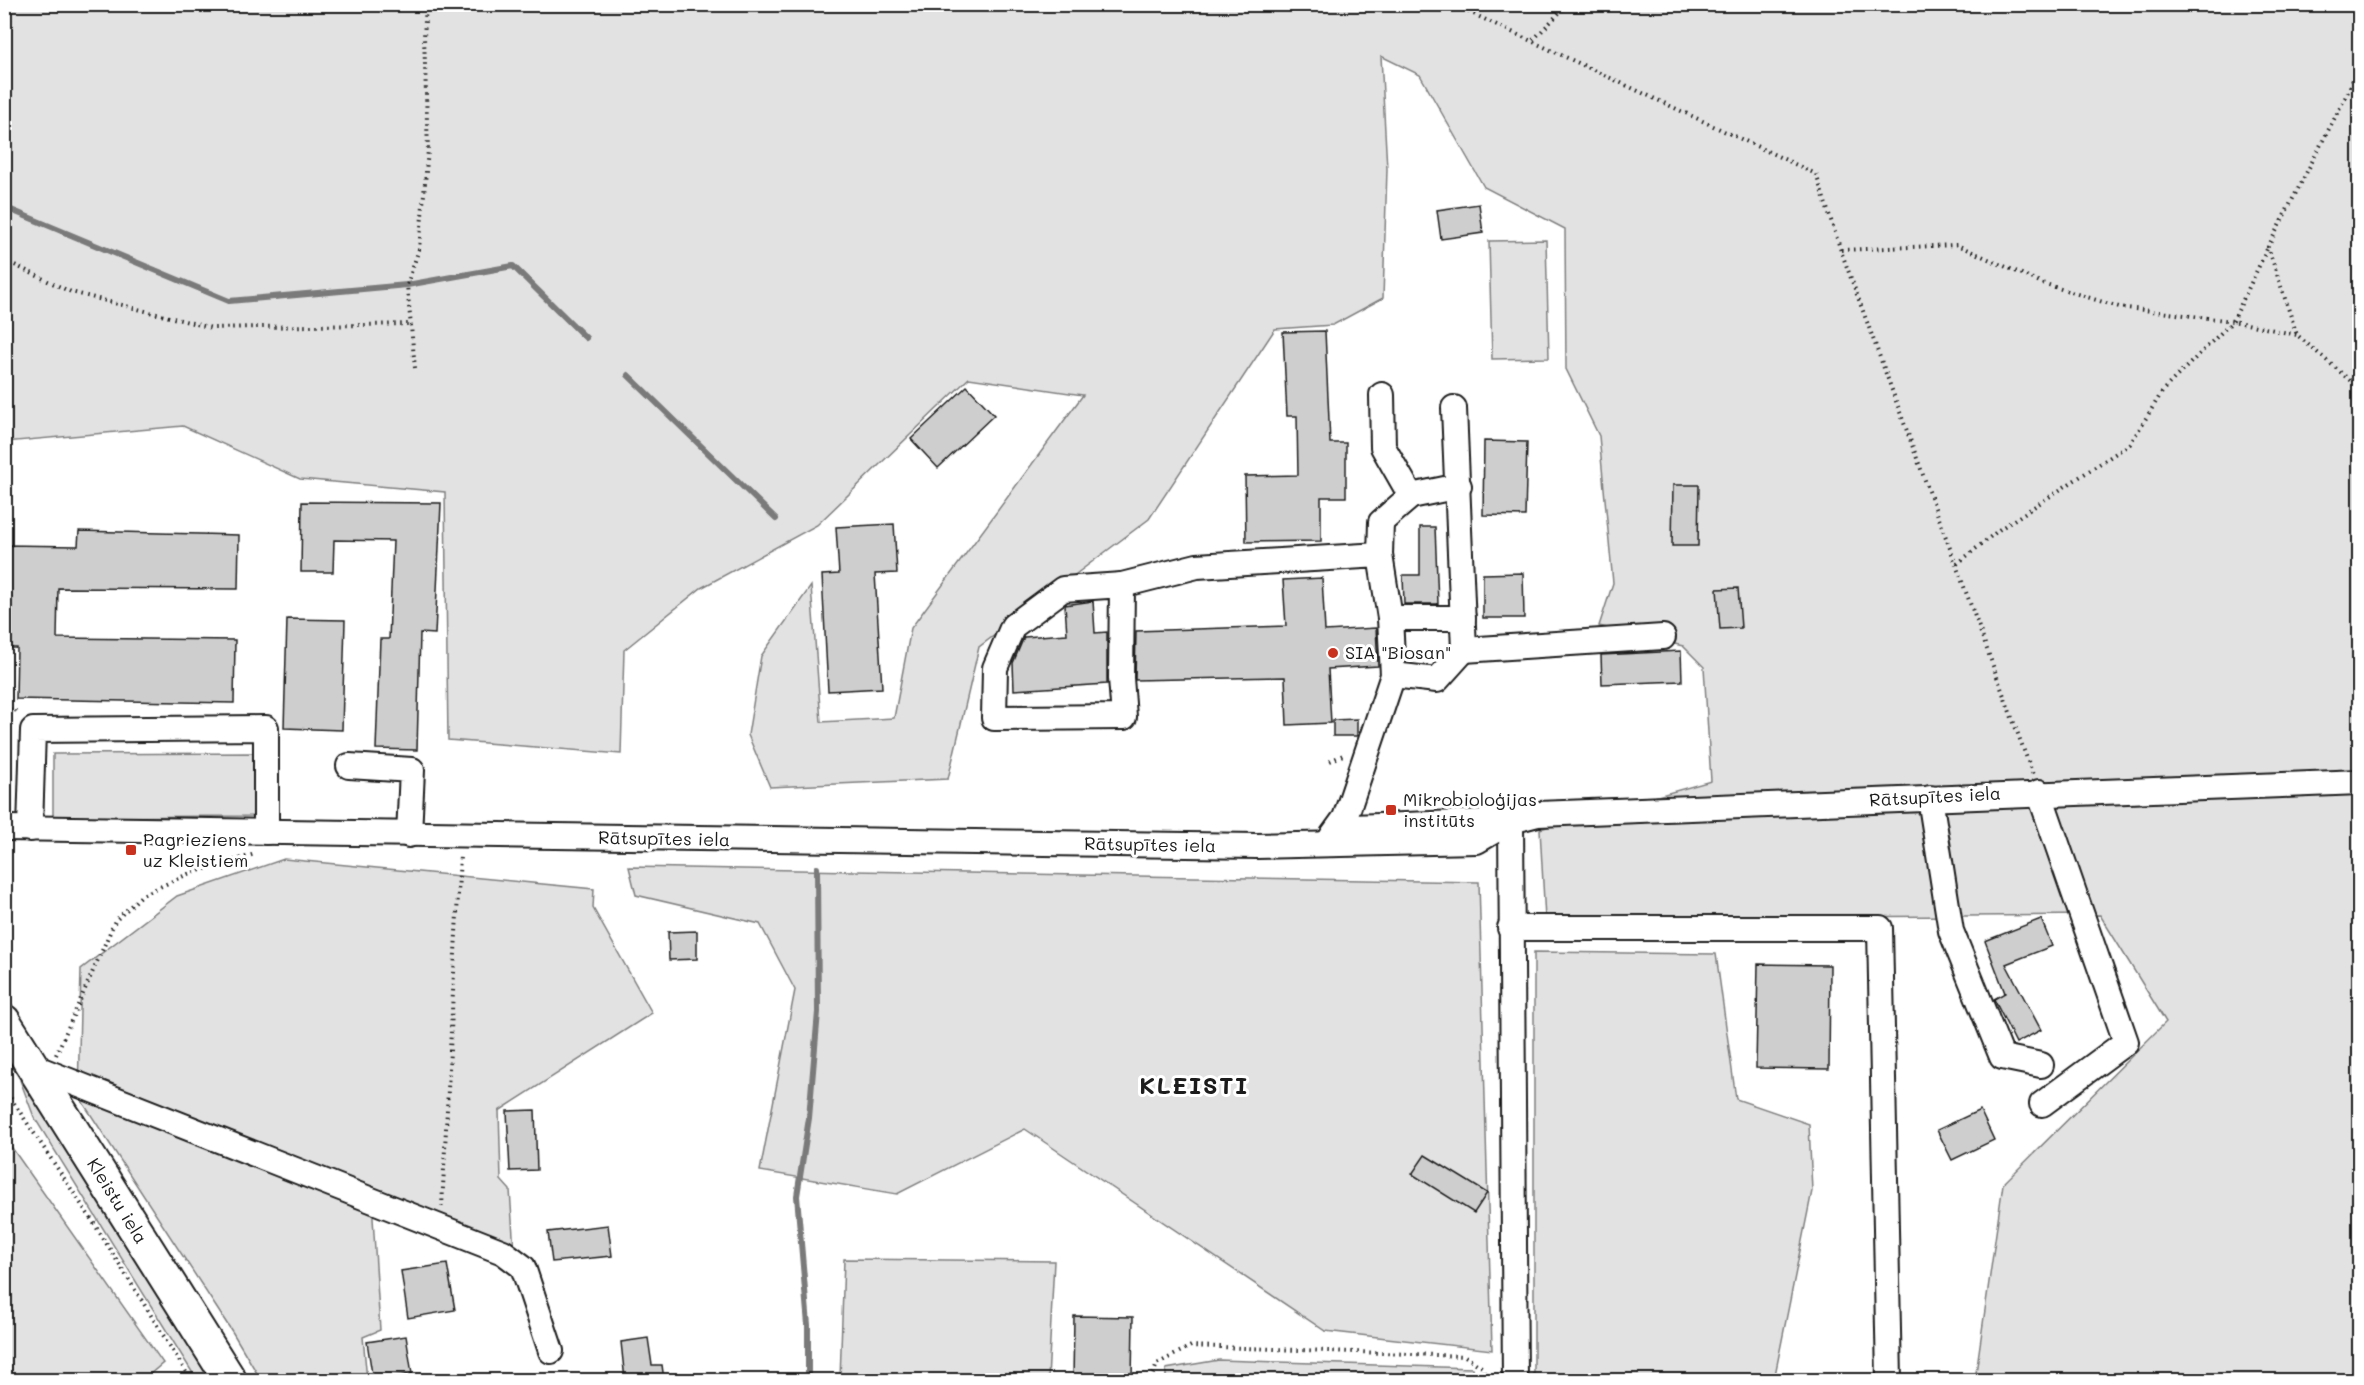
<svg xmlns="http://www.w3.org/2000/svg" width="2364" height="1385" viewBox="0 0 2364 1385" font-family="Mali,sans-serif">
	<rect width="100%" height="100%" fill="#fff"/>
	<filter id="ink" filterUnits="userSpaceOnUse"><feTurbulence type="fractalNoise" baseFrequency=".0167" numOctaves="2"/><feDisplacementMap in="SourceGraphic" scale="12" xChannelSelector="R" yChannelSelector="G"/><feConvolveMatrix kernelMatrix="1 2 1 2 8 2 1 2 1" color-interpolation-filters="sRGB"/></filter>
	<g filter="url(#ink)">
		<!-- green -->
		<g fill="#e2e2e2" stroke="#7f7f7f" stroke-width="1.5">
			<path d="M 5,5 L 2359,5 L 2359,1380 L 1975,1380 L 2003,1184 L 2166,1022 L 2100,915 L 1545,919 L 1540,829 L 1711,781 L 1704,667 L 1683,646 L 1599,626 L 1613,583 L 1599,436 L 1566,369 L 1565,229 L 1484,187 L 1420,75 L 1381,56 L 1387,169 L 1383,298 L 1333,325 L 1275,329 L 1149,519 L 979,647 L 948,779 L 770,787 L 748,735 L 761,656 L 811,586 L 821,722 L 894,718 L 911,628 L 1083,395 L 969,378 L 817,525 L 701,588 L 624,650 L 621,754 L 448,740 L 445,492 L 300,479 L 183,426 L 5,442 Z"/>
			<path d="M 1546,240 L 1549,358 L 1492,359 L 1489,241 Z"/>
			<path d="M 259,753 L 259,816 L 53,817 L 53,754 Z"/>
			<path d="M 284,859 L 594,889 L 593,908 L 652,1013 L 499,1111 L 501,1180 L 510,1190 L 515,1266 L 372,1202 L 380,1330 L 363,1337 L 367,1380 L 261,1380 L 233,1333 L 78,1095 L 81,969 L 177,896 Z"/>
			<path d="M 629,867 L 1479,882 L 1492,1350 L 1325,1331 L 1025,1129 L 897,1194 L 760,1171 L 795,990 L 760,924 L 636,895 Z"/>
			<path d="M 1534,952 L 1716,954 L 1736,1099 L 1809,1124 L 1812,1191 L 1774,1380 L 1534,1380 Z"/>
			<path d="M 20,1080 L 45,1107 L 214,1380 L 197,1380 L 34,1117 Z"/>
			<path d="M 5,1138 L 163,1363 L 143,1380 L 5,1380 Z"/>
			<path d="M 844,1259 L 1054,1261 L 1048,1380 L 840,1380 Z"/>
			<path d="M 1219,1360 L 1472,1368 L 1473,1380 L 1166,1380 L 1166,1369 Z"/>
		</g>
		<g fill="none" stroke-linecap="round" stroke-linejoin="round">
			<!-- stream -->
			<g stroke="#7a7a7a" stroke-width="6">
				<path d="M 4,207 L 229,301 L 407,285 L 513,266 L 586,338"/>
				<path d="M 628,375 L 776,519"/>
				<path d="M 808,1380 L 808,1325 L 797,1196 L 809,1118 L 818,1012 L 817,868"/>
			</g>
		</g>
		<!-- building -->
		<g fill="#cecece" stroke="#1c1c1c" stroke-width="1.5">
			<path d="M 1479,204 L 1483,233 L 1441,239 L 1437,210 Z"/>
			<path d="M 1325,331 L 1330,443 L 1346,443 L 1346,497 L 1321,497 L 1321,541 L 1246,542 L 1245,476 L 1298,475 L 1297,416 L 1287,416 L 1283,332 Z"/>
			<path d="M 967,386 L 994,415 L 938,468 L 911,439 Z"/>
			<path d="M 1484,441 L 1527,442 L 1525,516 L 1483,515 Z"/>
			<path d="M 1673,485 L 1699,485 L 1698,546 L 1672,546 Z"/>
			<path d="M 302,502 L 441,503 L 435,634 L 420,633 L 417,750 L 376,749 L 380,639 L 389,639 L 393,541 L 334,540 L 333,572 L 301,572 Z"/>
			<path d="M 894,524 L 897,573 L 875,574 L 882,688 L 828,691 L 822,575 L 839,574 L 836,527 Z"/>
			<path d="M 1420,527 L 1435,527 L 1438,604 L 1404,604 L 1403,575 L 1420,575 Z"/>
			<path d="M 79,531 L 239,535 L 238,589 L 58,588 L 57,638 L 235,640 L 234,703 L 16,699 L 17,648 L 4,648 L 4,545 L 78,546 Z"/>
			<path d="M 1523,573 L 1524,618 L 1483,618 L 1483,574 Z"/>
			<path d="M 1322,578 L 1325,631 L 1376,628 L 1378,666 L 1328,669 L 1331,723 L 1287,725 L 1285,677 L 1135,680 L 1136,631 L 1286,626 L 1283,580 Z"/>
			<path d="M 1738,588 L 1741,628 L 1720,629 L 1717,589 Z"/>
			<path d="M 1093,601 L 1095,633 L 1107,632 L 1107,684 L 1014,690 L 1013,663 L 1024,637 L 1067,634 L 1065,605 Z"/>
			<path d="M 287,619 L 345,620 L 342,730 L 284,728 Z"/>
			<path d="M 1681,651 L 1682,681 L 1602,684 L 1601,655 Z"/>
			<path d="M 1357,719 L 1357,736 L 1333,736 L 1333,720 Z"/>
			<path d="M 2041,919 L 2052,946 L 2006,964 L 2041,1030 L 2016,1043 L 1994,999 L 2005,993 L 1985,941 Z"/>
			<path d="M 697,931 L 697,959 L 669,960 L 668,932 Z"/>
			<path d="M 1758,964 L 1830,965 L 1829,1069 L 1756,1068 Z"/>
			<path d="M 535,1110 L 537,1170 L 510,1171 L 507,1111 Z"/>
			<path d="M 1980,1110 L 1994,1140 L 1952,1160 L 1937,1130 Z"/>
			<path d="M 1425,1155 L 1487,1193 L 1474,1213 L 1412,1174 Z"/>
			<path d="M 608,1225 L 612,1256 L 552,1262 L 548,1232 Z"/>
			<path d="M 447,1264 L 455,1310 L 408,1318 L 401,1271 Z"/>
			<path d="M 1074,1316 L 1133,1317 L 1132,1380 L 1073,1380 Z"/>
			<path d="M 406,1336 L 412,1374 L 373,1380 L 367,1342 Z"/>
			<path d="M 648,1338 L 652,1365 L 662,1365 L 664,1380 L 625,1380 L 621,1342 Z"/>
		</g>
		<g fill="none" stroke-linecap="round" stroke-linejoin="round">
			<defs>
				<g id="minor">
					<path d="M 1411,496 L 1459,486"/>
					<path d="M 1380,555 L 1381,522 L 1411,496 L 1383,447 L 1382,395"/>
					<path d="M 1122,585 L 1197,566 L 1380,555 L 1390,618 L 1393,675 L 1345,818 L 1332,836"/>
					<path d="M 1122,585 L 1121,678 L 1124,717 L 994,718 L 995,668 L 1013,626 L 1063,589 Z"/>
					<path d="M 1390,618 L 1463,618"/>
					<path d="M 1464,650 L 1663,637"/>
					<path d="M 1393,675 L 1437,680 L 1464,650 L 1454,408"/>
					<path d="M 349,766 L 412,770 L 409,835"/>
					<path d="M 2039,792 L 2126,1042 L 2042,1104"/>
					<path d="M 1930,798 L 1951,931 L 2002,1057 L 2041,1065"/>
					<path d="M 1511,821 L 1515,1380"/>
					<path d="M 4,828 L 1257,846 L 1477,841 L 1511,821"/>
					<path d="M 30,829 L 33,730 L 266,728 L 266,832"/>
					<path d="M 1324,844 L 1352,827 L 1511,821 L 1538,814 L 2360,782"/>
					<path d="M 1510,928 L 1880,928 L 1889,1380"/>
					<path d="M 34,1067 L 503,1252 L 523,1267 L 551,1351"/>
				</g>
				<path id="major" d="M 4,1021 L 230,1380"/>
			</defs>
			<!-- minor casing -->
			<use href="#minor" stroke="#1c1c1c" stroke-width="28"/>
			<!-- major casing -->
			<use href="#major" stroke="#1c1c1c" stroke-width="36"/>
			<!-- path -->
			<g stroke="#1c1c1c" stroke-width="4" stroke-dasharray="1.5 4.5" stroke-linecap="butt">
				<path d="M 1452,4 L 1816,174 L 1841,251 L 2033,775"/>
				<path d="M 1533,40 L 1568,4"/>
				<path d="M 2360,64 L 2346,96 L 2268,247 L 2297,335 L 2360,389"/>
				<path d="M 1841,250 L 1957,245 L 2042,283 L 2119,307 L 2233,321 L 2297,335"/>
				<path d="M 4,260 L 71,292 L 212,328 L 411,324"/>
				<path d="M 415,368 L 407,285 L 419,249 L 428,150 L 424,37 L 426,4"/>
				<path d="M 1957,564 L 2000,529 L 2130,444 L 2164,389 L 2233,321 L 2268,247"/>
				<path d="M 4,710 L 14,709 L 19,714"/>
				<path d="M 1330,761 L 1343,755"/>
				<path d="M 56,1055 L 115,921 L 142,895 L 188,874 L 255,854"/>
				<path d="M 4,1088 L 95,1225 L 191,1380"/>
				<path d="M 442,1207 L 460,855"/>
				<path d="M 1151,1380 L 1157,1364 L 1191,1346 L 1465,1356 L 1483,1368 L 1484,1380"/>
			</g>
			<!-- minor -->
			<use href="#minor" stroke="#fff" stroke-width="24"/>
			<!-- major -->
			<use href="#major" stroke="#fff" stroke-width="32"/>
		</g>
	</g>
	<!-- markers -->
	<g fill="#c8321e" stroke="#fff" stroke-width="2">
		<circle cx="1333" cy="653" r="6"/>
		<rect x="1385" y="804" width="12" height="12" rx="3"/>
		<rect x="125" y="844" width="12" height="12" rx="3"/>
	</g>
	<g text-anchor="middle" stroke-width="6" stroke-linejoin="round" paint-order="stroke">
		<!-- poi labels -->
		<g font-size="18" fill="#1c1c1c" stroke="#fff" text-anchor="start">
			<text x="1345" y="659">SIA "Biosan"</text>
			<text x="1403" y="806">Mikrobioloģijas<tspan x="1403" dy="21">institūts</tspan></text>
			<text x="143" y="846">Pagrieziens<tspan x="143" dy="21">uz Kleistiem</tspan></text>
		</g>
		<!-- street labels -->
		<g font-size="18" fill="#1c1c1c" stroke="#fff">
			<text transform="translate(1935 797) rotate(-3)" y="6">Rātsupītes iela</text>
			<text transform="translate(664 839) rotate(1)" y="6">Rātsupītes iela</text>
			<text transform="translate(1150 845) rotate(1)" y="6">Rātsupītes iela</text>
			<text transform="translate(117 1201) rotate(58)" y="6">Kleistu iela</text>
		</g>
		<!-- district labels -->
		<g font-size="24" font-weight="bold" letter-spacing="1.5" fill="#1c1c1c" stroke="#fff">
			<text x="1194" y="1094">KLEISTI</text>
		</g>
	</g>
	<!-- margin -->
	<rect width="2364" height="1385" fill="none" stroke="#fff" stroke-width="24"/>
	<rect x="12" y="12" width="2340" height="1361" fill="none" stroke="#1c1c1c" stroke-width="2" filter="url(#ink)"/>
</svg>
